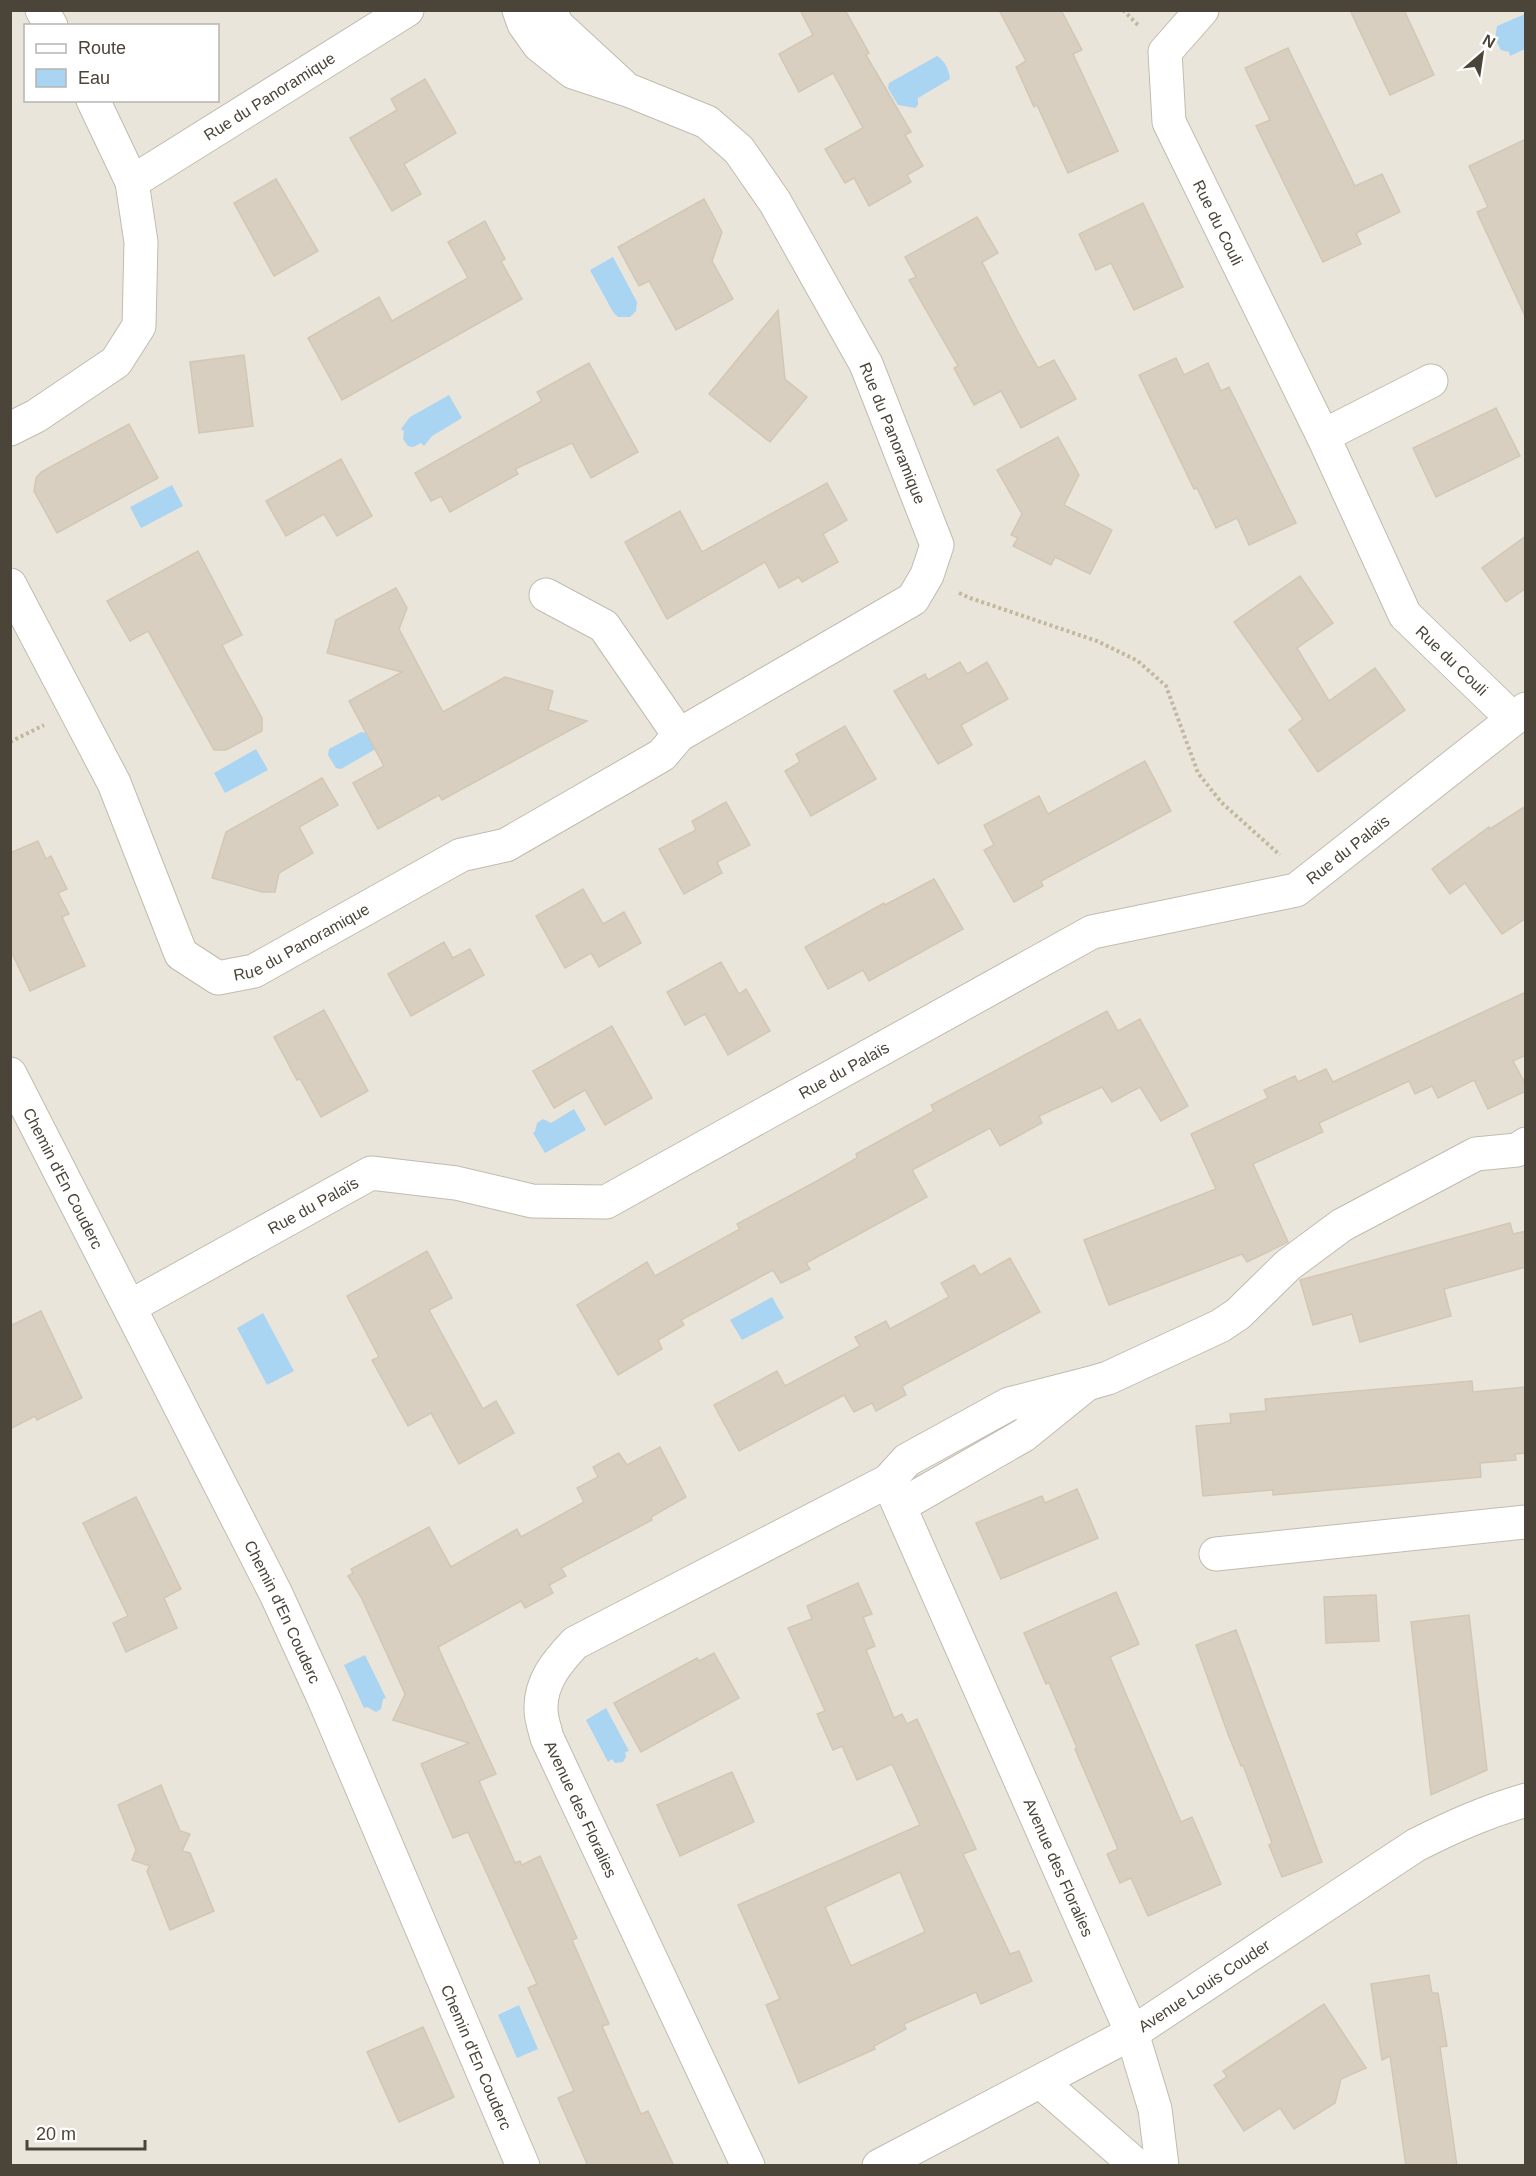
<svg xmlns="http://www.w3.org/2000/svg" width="1536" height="2176" viewBox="0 0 1536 2176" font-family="Arial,sans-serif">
	<rect width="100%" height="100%" fill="#f6f3ec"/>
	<!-- residential -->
	<path fill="#eae5da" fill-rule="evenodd" d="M 11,11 L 1525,11 L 1525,2165 L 11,2165 ZM 26,26 L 218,26 L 218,100 L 26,100 Z"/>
	<!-- water -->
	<g fill="#a9d4f2">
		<path d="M 1525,14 L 1525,49 L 1510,56 L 1509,52 L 1501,50 L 1495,39 L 1497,26 Z"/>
		<path d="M 937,56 C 945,61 949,70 950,79 L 918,98 L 918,105 L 915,108 L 898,105 L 888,88 L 889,83 Z"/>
		<path d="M 613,257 L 637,302 L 636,311 L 630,317 L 618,317 L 613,312 L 590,270 Z"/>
		<path d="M 449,395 L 462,418 L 432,436 L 424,446 L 421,443 L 413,447 L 408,446 L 403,439 L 404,431 L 401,429 L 410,417 Z"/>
		<path d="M 172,485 L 183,506 L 141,528 L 130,507 Z"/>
		<path d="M 361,732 L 367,733 L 374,746 L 374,750 L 341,769 L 336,768 L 328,755 L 329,749 Z"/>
		<path d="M 256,749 L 268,770 L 225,793 L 214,773 Z"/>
		<path d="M 574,1109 L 586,1130 L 545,1153 L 533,1133 L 535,1131 L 537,1123 L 543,1119 L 551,1123 Z"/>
		<path d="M 772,1297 L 784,1318 L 742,1340 L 730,1320 Z"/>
		<path d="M 263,1313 L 294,1371 L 267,1385 L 237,1328 Z"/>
		<path d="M 365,1655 L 386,1698 L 383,1699 L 381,1709 L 376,1712 L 367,1707 L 364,1708 L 344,1665 Z"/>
		<path d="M 606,1708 L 629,1751 L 625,1752 L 626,1757 L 623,1762 L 615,1763 L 612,1759 L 608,1762 L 586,1720 Z"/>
		<path d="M 519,2005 L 538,2049 L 517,2058 L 498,2015 Z"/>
	</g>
	<!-- building -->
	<g fill="#d8cfc1" stroke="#d3c7b4" stroke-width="1.5" fill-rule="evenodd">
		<path d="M 800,10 L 845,10 L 869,53 L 866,55 L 911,132 L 905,135 L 923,166 L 907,175 L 911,182 L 869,206 L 854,178 L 845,183 L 825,149 L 863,128 L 833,73 L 799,92 L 779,54 L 813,35 Z"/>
		<path d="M 999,10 L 1061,10 L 1082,50 L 1073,54 L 1118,151 L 1068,173 L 1037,105 L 1034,107 L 1016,67 L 1026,61 Z"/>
		<path d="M 1350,10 L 1404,10 L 1434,75 L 1390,95 Z"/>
		<path d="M 1288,48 L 1355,186 L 1382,174 L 1400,212 L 1356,233 L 1361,244 L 1323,262 L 1256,126 L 1270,120 L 1245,68 Z"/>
		<path d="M 425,79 L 456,133 L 404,164 L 421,194 L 392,211 L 350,138 L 397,110 L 391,99 Z"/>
		<path d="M 1526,139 L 1526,318 L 1477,212 L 1488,207 L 1469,166 Z"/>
		<path d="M 276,179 L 318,251 L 274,276 L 234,203 Z"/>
		<path d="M 704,199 L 722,232 L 712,261 L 733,299 L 676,330 L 649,281 L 639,286 L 618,247 Z"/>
		<path d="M 1143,203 L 1183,287 L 1134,310 L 1111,263 L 1096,270 L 1079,234 Z"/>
		<path d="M 977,217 L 998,253 L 982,262 L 1018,332 L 1038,368 L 1054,360 L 1076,399 L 1021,428 L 1001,391 L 974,405 L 954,368 L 958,366 L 909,280 L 916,277 L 905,257 Z"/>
		<path d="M 485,221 L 505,259 L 501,261 L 522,299 L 342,400 L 308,338 L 379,297 L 392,321 L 468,278 L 448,242 Z"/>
		<path d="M 778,310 L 785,379 L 807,397 L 770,442 L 709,394 Z"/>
		<path d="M 244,355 L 253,426 L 199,433 L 190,362 Z"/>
		<path d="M 1176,358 L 1184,375 L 1208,363 L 1221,391 L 1229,387 L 1296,523 L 1249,545 L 1237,518 L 1216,528 L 1197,488 L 1194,489 L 1139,375 Z"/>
		<path d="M 589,363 L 638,452 L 591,478 L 572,443 L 515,469 L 518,474 L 450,512 L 441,496 L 431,501 L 415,473 L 542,401 L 537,392 Z"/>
		<path d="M 1496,408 L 1520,456 L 1436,497 L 1413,448 Z"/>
		<path d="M 129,424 L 158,478 L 57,533 L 34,491 L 36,478 L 41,472 Z"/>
		<path d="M 1058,437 L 1079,475 L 1064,505 L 1112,530 L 1090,574 L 1055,557 L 1051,565 L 1013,546 L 1018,538 L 1011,535 L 1022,514 L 997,470 Z"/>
		<path d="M 341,459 L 372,516 L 337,536 L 324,514 L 286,536 L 266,501 Z"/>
		<path d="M 827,483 L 847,520 L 823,534 L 838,562 L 802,582 L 799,577 L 779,588 L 765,562 L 667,619 L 625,542 L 680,511 L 702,552 Z"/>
		<path d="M 1526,536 L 1526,588 L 1506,602 L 1482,568 Z"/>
		<path d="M 198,551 L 242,635 L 222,645 L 262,718 L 262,731 L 226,750 L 214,750 L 148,631 L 130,641 L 107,601 Z"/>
		<path d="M 1300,576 L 1333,623 L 1297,648 L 1329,701 L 1375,668 L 1405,710 L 1318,772 L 1289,730 L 1303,719 L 1234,622 Z"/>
		<path d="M 396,588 L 407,608 L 399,629 L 443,712 L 505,677 L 553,691 L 548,710 L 587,721 L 442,800 L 439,795 L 378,829 L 353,783 L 384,766 L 349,701 L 402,672 L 327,653 L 336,620 Z"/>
		<path d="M 960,662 L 967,674 L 987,662 L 1008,699 L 961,725 L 972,745 L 938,764 L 894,691 L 925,674 L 928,680 Z"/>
		<path d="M 845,726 L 876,779 L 811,816 L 785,771 L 800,762 L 796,754 Z"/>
		<path d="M 1145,761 L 1171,811 L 1041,881 L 1043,886 L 1014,902 L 984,850 L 994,845 L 984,825 L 1039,796 L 1048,814 Z"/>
		<path d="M 322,778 L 338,805 L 299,827 L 313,853 L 279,873 L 275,892 L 262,892 L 212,878 L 226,832 Z"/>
		<path d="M 726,802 L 750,845 L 717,862 L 722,873 L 684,894 L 659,849 L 696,830 L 692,821 Z"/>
		<path d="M 1526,806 L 1526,918 L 1502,934 L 1465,883 L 1450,894 L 1432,869 L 1489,827 L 1490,829 Z"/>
		<path d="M 38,841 L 46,859 L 51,856 L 67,889 L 58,893 L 69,914 L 62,917 L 85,966 L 30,991 L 10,949 L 10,853 Z"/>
		<path d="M 934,879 L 963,929 L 869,981 L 863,970 L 828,989 L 805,947 L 884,903 L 885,905 Z"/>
		<path d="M 583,889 L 603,924 L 624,912 L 641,943 L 599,967 L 591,953 L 565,968 L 536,916 Z"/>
		<path d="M 444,942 L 453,958 L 470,949 L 484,975 L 411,1016 L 388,974 Z"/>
		<path d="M 721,962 L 739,994 L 746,989 L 770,1031 L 728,1055 L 705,1014 L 685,1025 L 667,992 Z"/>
		<path d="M 1526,992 L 1526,1055 L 1513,1061 L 1526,1085 L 1526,1091 L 1488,1109 L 1474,1080 L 1438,1098 L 1432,1086 L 1415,1094 L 1409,1081 L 1319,1123 L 1323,1132 L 1253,1164 L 1288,1242 L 1247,1262 L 1242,1254 L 1109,1305 L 1084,1240 L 1216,1189 L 1191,1134 L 1268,1098 L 1264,1090 L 1295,1076 L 1298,1082 L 1326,1069 L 1333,1082 Z"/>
		<path d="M 324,1010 L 368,1091 L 321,1117 L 300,1079 L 297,1080 L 274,1037 Z"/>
		<path d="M 1107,1011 L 1118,1031 L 1140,1019 L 1188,1106 L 1161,1121 L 1140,1087 L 1112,1102 L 1102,1087 L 1039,1116 L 1042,1123 L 1000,1146 L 990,1128 L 912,1170 L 927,1197 L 806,1263 L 810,1269 L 781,1283 L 773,1270 L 681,1320 L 684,1325 L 658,1340 L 662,1349 L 618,1375 L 577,1305 L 647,1262 L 655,1276 L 740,1229 L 737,1224 L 817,1181 L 857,1158 L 856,1154 L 934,1111 L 931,1105 Z"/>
		<path d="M 612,1026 L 652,1098 L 605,1125 L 585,1090 L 554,1108 L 533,1071 Z"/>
		<path d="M 1510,1223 L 1513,1234 L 1526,1231 L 1526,1267 L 1444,1289 L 1451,1316 L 1360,1342 L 1352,1314 L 1313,1325 L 1300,1280 Z"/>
		<path d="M 427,1251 L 452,1298 L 429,1310 L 483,1409 L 496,1401 L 514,1433 L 459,1464 L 431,1413 L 408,1426 L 372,1360 L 379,1357 L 347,1296 Z"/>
		<path d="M 1010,1258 L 1040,1312 L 902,1386 L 906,1395 L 876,1411 L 872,1403 L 854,1412 L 844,1395 L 739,1451 L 714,1405 L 777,1371 L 785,1386 L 860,1346 L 855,1337 L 886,1321 L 890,1329 L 949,1297 L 941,1283 L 974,1265 L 980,1275 Z"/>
		<path d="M 41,1311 L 82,1398 L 37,1420 L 35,1416 L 10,1429 L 10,1326 Z"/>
		<path d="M 1472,1381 L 1473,1392 L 1526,1387 L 1526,1453 L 1515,1454 L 1516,1460 L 1480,1463 L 1481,1477 L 1273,1495 L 1273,1490 L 1203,1496 L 1196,1426 L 1231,1423 L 1230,1414 L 1266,1411 L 1265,1399 Z"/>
		<path d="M 660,1447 L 686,1497 L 651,1517 L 652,1520 L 561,1568 L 566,1576 L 549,1585 L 553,1593 L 525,1608 L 521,1601 L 438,1647 L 496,1774 L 479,1781 L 515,1863 L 520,1861 L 522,1865 L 540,1856 L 577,1938 L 572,1940 L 609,2024 L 602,2026 L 641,2114 L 648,2111 L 674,2166 L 588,2166 L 558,2098 L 574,2091 L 528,1988 L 537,1984 L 468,1832 L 453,1838 L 421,1764 L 469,1743 L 393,1720 L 405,1694 L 361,1597 L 348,1576 L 353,1573 L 351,1569 L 429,1527 L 451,1567 L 517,1529 L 521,1537 L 584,1502 L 577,1488 L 598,1477 L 593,1467 L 619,1453 L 627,1465 Z"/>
		<path d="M 1077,1489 L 1098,1538 L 1001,1579 L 976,1523 L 1042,1496 L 1045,1503 Z"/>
		<path d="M 136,1497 L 181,1589 L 164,1598 L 177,1628 L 126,1652 L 113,1623 L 128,1616 L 83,1523 Z"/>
		<path d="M 858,1583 L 872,1614 L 863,1617 L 875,1646 L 866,1650 L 894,1718 L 902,1714 L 907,1724 L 917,1719 L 976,1849 L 963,1854 L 1010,1954 L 1019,1951 L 1032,1981 L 981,2004 L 976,1992 L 904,2024 L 906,2029 L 874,2046 L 875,2049 L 799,2083 L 766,2005 L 780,1999 L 738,1905 L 920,1825 L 892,1764 L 857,1780 L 842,1746 L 833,1750 L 817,1714 L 825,1711 L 788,1628 L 812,1619 L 807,1606 ZM 900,1872 L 925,1932 L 851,1966 L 825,1907 Z"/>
		<path d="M 1116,1592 L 1139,1644 L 1110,1657 L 1181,1822 L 1192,1817 L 1221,1884 L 1148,1916 L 1131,1878 L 1120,1883 L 1107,1854 L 1118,1849 L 1075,1749 L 1077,1748 L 1049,1683 L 1046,1684 L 1024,1633 Z"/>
		<path d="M 1376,1595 L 1379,1641 L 1326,1643 L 1324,1597 Z"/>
		<path d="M 1469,1615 L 1487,1770 L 1431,1795 L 1411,1622 Z"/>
		<path d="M 1236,1630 L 1322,1862 L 1282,1877 L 1269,1845 L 1272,1843 L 1243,1765 L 1241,1766 L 1228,1734 L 1196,1645 Z"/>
		<path d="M 714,1653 L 739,1698 L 641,1752 L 614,1703 L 697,1658 L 699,1661 Z"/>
		<path d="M 732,1772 L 754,1822 L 680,1856 L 657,1805 Z"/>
		<path d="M 161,1785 L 180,1831 L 190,1834 L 182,1851 L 190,1853 L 214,1911 L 170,1930 L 147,1871 L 150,1866 L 132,1860 L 136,1850 L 118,1805 Z"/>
		<path d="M 1429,1975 L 1432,1993 L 1438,1993 L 1447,2046 L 1440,2047 L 1457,2166 L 1406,2166 L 1390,2056 L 1382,2060 L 1371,1984 Z"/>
		<path d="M 1324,2004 L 1366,2068 L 1341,2079 L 1335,2103 L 1294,2129 L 1280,2108 L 1244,2131 L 1214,2085 L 1227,2077 L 1223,2071 Z"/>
		<path d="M 423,2027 L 454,2097 L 399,2122 L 367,2052 Z"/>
	</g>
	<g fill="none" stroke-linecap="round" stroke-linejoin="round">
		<defs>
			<g id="minor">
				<path d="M 42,10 L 51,26"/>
				<path d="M 550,10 L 557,25 L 622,85"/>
				<path id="s1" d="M 1202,10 L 1165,52 L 1169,122 L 1323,436 L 1405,615 L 1512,718"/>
				<path id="s2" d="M 132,182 L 407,10"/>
				<path d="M 10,429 L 36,416 L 116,362 L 139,326 L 141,242 L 132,182 L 93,100"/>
				<path d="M 1323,436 L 1431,381"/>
				<path id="s3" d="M 10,585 L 114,783 L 181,954 L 218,978 L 254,971 L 461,855 L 506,845 L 662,755 L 679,735 L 913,599 L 927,575 L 937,545 L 866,364 L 775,202 L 739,150 L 707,122 L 628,90 L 573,72 L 539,45 L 524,24 L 519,10"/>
				<path d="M 546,595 L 604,626 L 679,735"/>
				<path id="s4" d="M 10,1074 L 276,1594 L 324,1699 L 523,2166"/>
				<path id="s5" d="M 131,1306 L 371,1173 L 456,1183 L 532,1201 L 606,1202 L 1092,932 L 1296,890 L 1526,709"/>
				<path d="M 1087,1384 L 1108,1378 L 1220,1326 L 1238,1314 L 1288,1265 L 1342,1225 L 1476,1154 L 1517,1150 L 1526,1144"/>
				<path id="s6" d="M 890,1485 L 1132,2033 L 1155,2109 L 1162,2166"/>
				<path d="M 1216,1554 L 1526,1522"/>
				<path d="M 1041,2082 L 1137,2166"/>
				<path d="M 748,2166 L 547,1738 C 545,1729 541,1719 541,1710 C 540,1682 557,1662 575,1643 L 888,1481 L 907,1460 L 1009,1404 L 1087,1384 L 1024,1435 L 900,1506"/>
				<path id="s7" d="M 879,2166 L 1132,2033 L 1416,1845 C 1454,1826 1485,1812 1526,1800"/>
			</g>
		</defs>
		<!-- minor casing -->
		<use href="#minor" stroke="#c2bbae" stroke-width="35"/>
		<!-- path -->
		<g stroke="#c4b79f" stroke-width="4" stroke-dasharray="3 3" stroke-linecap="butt">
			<path d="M 1123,10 L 1139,26"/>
			<path d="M 959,593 L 970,598 L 1097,641 L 1138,661 L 1166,686 L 1198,773 L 1221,802 L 1280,855"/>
			<path d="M 10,742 L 44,725"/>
		</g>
		<!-- minor -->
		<use href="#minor" stroke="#fff" stroke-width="33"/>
	</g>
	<g text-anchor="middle" stroke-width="4.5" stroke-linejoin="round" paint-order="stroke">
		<!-- street labels -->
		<g font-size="16" fill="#4b4439" stroke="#fff">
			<text dy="6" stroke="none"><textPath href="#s2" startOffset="162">Rue du Panoramique</textPath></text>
			<text dy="6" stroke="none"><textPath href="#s1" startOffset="238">Rue du Couli</textPath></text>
			<text transform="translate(893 433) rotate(68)" y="6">Rue du Panoramique</text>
			<text dy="6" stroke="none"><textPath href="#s1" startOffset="738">Rue du Couli</textPath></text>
			<text dy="6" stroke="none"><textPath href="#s5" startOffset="1342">Rue du Palaïs</textPath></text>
			<text dy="6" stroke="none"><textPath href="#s3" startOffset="543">Rue du Panoramique</textPath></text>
			<text dy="6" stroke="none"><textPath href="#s5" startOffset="784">Rue du Palaïs</textPath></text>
			<text dy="6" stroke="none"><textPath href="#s4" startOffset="117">Chemin d'En Couderc</textPath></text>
			<text dy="6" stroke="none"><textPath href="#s5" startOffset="208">Rue du Palaïs</textPath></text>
			<text dy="6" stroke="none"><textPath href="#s4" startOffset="603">Chemin d'En Couderc</textPath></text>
			<text transform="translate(581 1809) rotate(65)" y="6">Avenue des Floralies</text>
			<text dy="6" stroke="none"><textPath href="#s6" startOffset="418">Avenue des Floralies</textPath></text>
			<text dy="6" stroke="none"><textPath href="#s7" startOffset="372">Avenue Louis Couder</textPath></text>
			<text dy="6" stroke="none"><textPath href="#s4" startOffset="1089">Chemin d'En Couderc</textPath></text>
		</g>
	</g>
	<!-- border -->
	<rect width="1536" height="2176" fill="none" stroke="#4b4439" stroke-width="24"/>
	<!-- legend -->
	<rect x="24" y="24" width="195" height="78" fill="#ffffff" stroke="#b7b4b0" stroke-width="1.5"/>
	<rect x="36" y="44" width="30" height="9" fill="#ffffff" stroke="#b7b4b0" stroke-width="1.5"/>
	<text x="78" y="54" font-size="18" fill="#4b4439">Route</text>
	<rect x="36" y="69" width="30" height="18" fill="#a9d4f2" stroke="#b7b4b0" stroke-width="1.5"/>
	<text x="78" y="84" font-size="18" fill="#4b4439">Eau</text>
	<!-- north arrow -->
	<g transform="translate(1482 54) rotate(29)" stroke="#ffffff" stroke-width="4.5" paint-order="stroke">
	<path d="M0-4.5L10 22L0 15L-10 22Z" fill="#4b4439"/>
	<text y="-9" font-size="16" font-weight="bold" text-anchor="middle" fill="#4b4439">N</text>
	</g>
	<!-- scale -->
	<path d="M27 2140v9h118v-9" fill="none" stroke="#4b4439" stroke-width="3"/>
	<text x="36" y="2140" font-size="18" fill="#4b4439" stroke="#ffffff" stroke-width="4.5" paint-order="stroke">20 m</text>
</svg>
